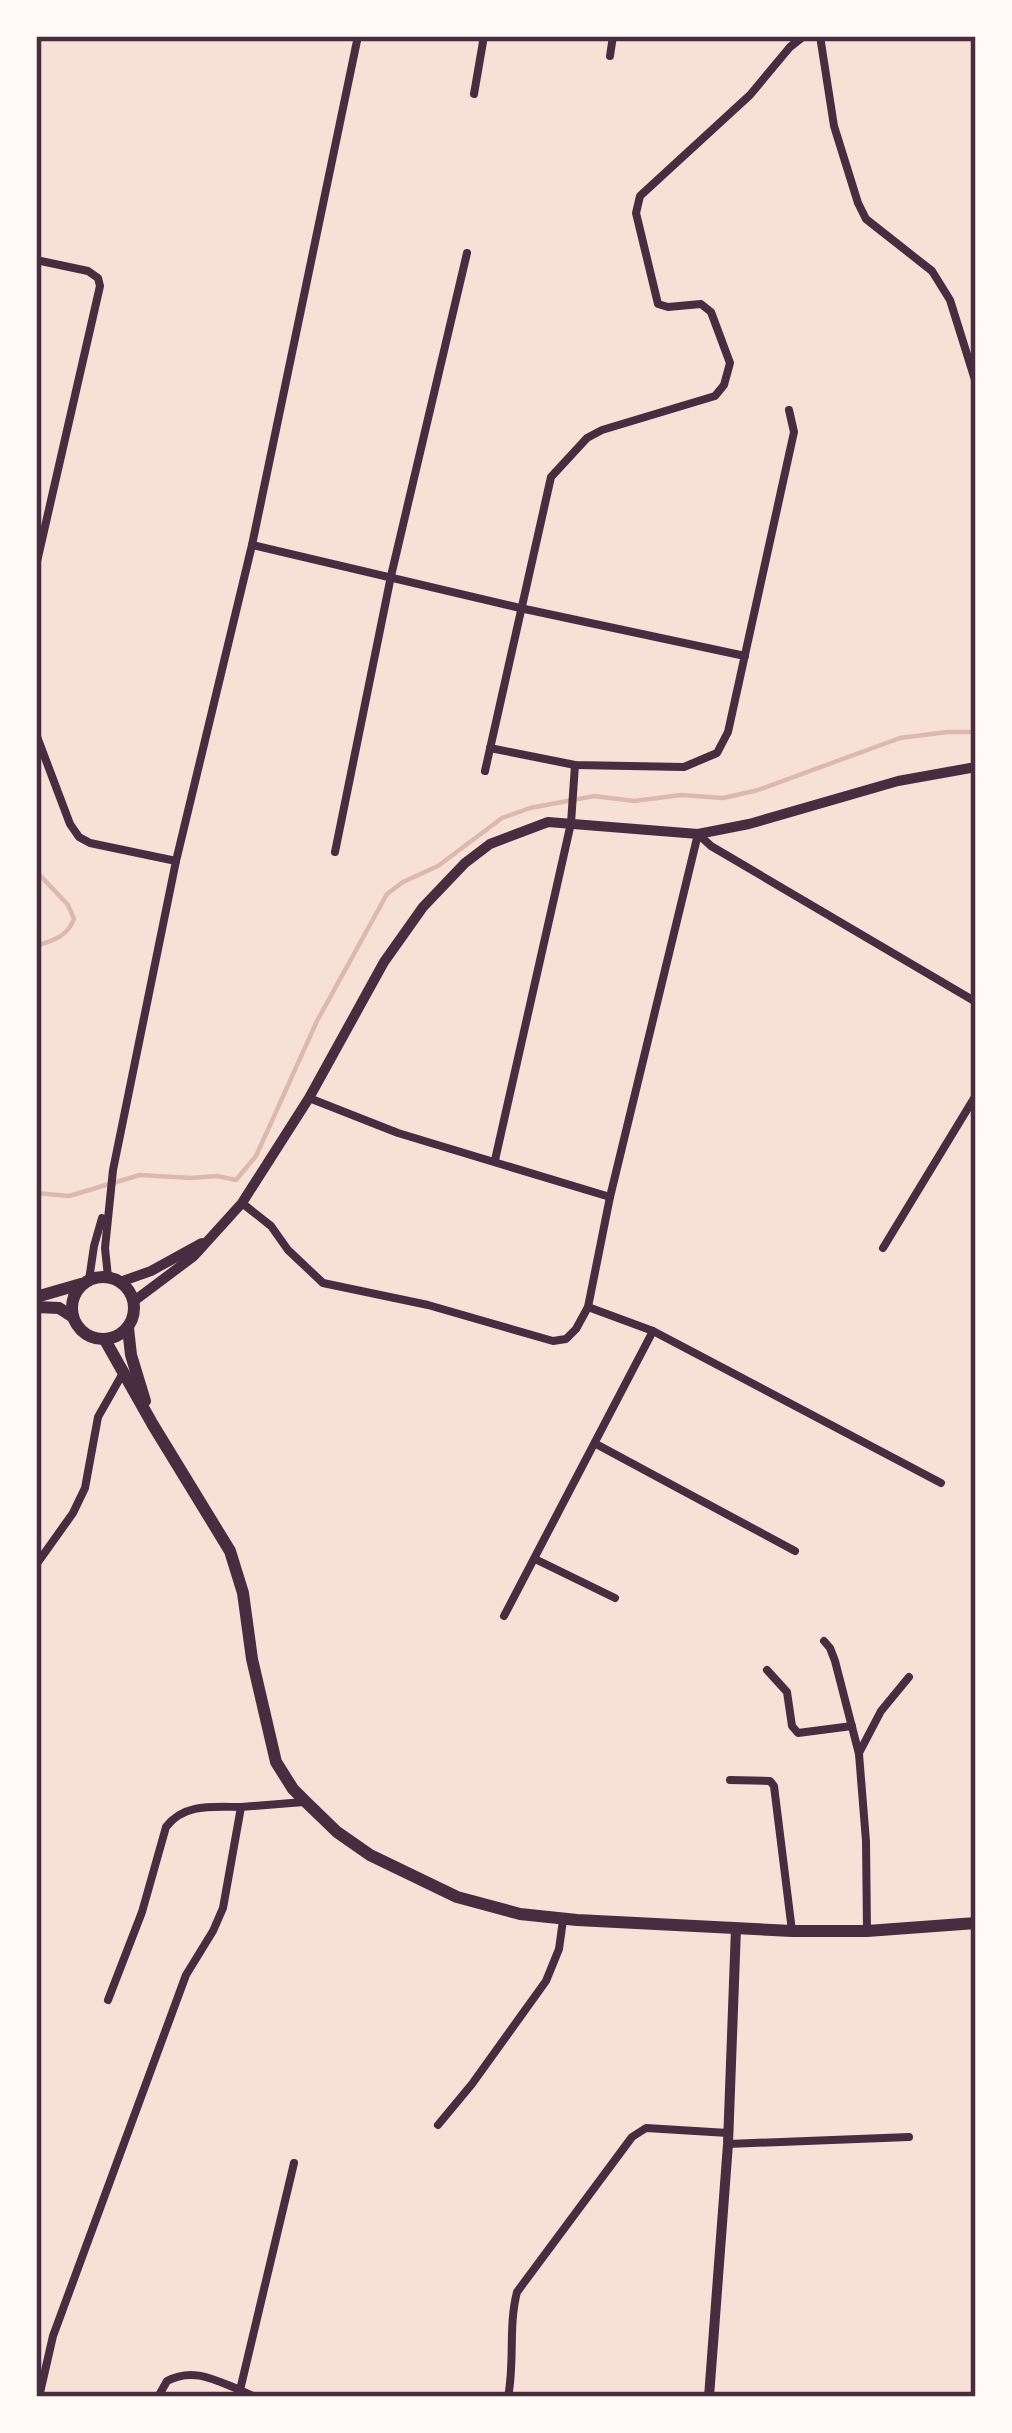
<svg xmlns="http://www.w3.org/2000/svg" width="1012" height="2433" viewBox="0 0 1012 2433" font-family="'PT Sans',sans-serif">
	<rect width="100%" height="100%" fill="#f7e1d7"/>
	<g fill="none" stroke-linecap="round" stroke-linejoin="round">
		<!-- stream -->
		<g stroke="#dcb8b0" stroke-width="4.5">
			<path d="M 36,871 L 68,905 L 74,919 C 67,937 54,940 36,946"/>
			<path d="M 36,1193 L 69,1196 L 140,1175 L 191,1178 L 217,1176 L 236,1180 L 256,1156 L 317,1021 L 387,894 L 403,882 L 438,866 L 502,818 L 530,808 L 594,796 L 634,801 L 681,795 L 723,798 L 758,790 L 900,738 L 947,732 L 976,732"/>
		</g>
		<!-- minor -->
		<g stroke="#4a2c40" stroke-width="8">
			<path d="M 820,36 L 834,126 L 858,203 L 866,219 L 932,271 L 950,300 L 976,383"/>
			<path d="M 610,56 L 613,36"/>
			<path d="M 474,94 L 484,36"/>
			<path d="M 36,260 L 88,271 L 98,278 L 100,286 L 36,566"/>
			<path d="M 252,545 L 520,608 L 745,656"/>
			<path d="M 36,734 L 70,824 L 79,837 L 90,843 L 176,861"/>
			<path d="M 490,748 L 575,765 L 684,767 L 717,753 L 728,732 L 794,432 L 789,410"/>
			<path d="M 485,771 L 551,477 L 587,438 L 602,430 L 715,396 L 724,385 L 730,363 L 711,312 L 701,304 L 668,307 L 658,304 L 636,213 L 640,196 L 750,95 L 790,47 L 804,36"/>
			<path d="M 335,852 L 391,576 L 467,253"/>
			<path d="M 309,1098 L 398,1133 L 610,1197"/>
			<path d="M 495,1160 L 571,823 L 575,765"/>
			<path d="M 242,1203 L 271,1226 L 288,1250 L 323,1283 L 428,1305 L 553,1341 L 566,1339 L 576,1329 L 588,1307 L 610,1197 L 698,834 L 711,846 L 976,1002"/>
			<path d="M 883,1248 L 976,1095"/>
			<path d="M 108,1277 L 105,1248 L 113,1170 L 176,861 L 252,545 L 358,36"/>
			<path d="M 89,1280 L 94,1246 L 102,1218"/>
			<path d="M 588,1307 L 653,1331 L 941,1483"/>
			<path d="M 596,1444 L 795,1551"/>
			<path d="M 535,1559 L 615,1598"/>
			<path d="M 36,1565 L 73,1513 L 85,1488 L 98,1417 L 123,1373"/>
			<path d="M 504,1616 L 653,1331"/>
			<path d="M 824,1641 L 830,1648 L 835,1661 L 859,1754 L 866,1841 L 867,1931"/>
			<path d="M 767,1670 L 787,1692 L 792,1726 L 798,1733 L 852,1726"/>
			<path d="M 859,1753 L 881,1711 L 909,1677"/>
			<path d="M 730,1780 L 770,1781 L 774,1786 L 792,1931"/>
			<path d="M 108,2000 L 142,1912 L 166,1827 C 184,1803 213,1807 241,1807"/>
			<path d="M 438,2125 L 472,2084 L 546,1981 L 559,1949 L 563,1920"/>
			<path d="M 728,2144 L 909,2137"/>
			<path d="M 39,2397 L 53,2336 L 186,1975 L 213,1931 L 223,1908 L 241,1807 L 304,1802"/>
			<path d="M 158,2397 L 167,2381 C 193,2367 215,2380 240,2390"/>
			<path d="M 255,2397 L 240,2390 L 294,2163"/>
			<path d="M 508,2397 C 515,2362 508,2327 517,2292 L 632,2137 L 646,2128 L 728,2133"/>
		</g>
		<!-- tertiary -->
		<path stroke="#4a2c40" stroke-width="10" d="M 709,2397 L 728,2144 L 736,1928"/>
		<!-- secondary -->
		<g stroke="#4a2c40" stroke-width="10">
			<path d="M 120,1282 L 151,1271 L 202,1243"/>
			<path d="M 134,1301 L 194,1256 L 242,1203 L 309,1098 L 384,962 L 423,907 L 465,863 L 490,844 L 548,822 L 698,834 L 749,824 L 898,781 L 976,767"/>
		</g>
		<!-- primary -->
		<g stroke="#4a2c40" stroke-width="12">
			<circle cx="103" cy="1308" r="31"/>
			<path d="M 36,1297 L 81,1284"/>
			<path d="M 36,1307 L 59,1308 L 73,1317"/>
			<path d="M 128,1328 L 131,1355 L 145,1401"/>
			<path d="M 105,1340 L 153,1425 L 230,1551 L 243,1593 L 252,1659 L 276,1762 L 293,1789 L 306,1802 L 337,1832 L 370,1855 L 457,1897 L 520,1914 L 577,1920 L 792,1931 L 867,1931 L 976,1923"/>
		</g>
	</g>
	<!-- border -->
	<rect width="1012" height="2433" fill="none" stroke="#fffaf5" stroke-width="78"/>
	<rect x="39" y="39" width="934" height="2355" fill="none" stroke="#4a2c40" stroke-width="4.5"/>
</svg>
